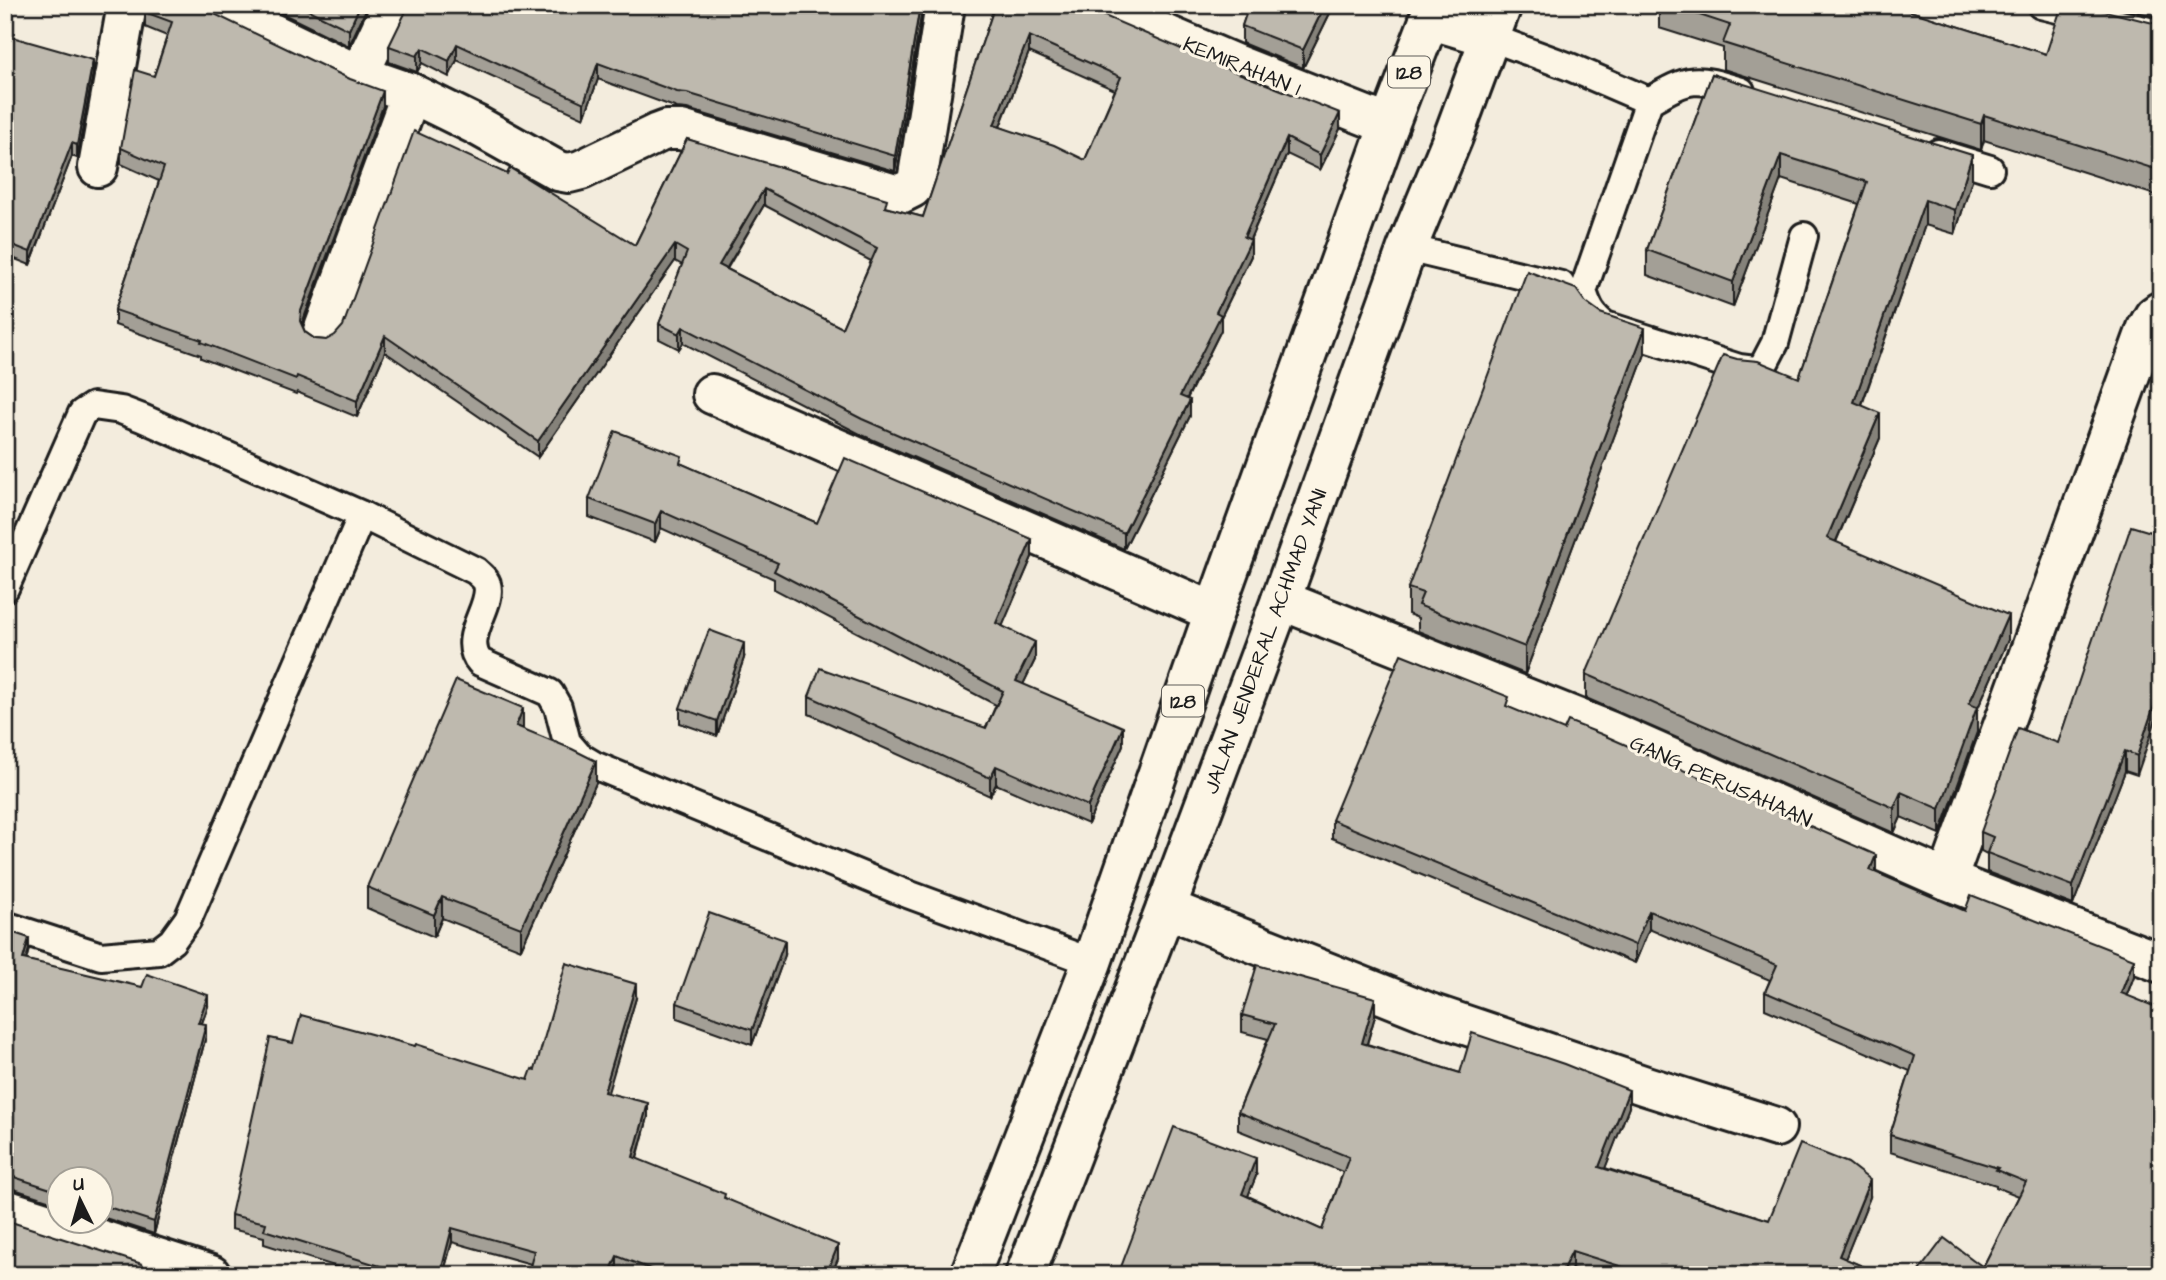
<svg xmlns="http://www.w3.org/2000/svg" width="2166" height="1280" viewBox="0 0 2166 1280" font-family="'Architects Daughter',sans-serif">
	<rect width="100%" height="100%" fill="#f3ecdd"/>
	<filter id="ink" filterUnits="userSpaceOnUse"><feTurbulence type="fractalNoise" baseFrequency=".0143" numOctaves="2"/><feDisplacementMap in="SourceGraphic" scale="14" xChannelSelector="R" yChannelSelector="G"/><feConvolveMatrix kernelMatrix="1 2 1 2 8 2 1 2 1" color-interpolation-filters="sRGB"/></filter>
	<g filter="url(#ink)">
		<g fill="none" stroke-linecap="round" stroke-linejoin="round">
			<defs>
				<g id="service">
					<path d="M 2041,5 L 2161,34"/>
					<path d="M 1489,37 L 1570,67 L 1649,101"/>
					<path d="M 1741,91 C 1694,77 1692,76 1649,101 L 1583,291 C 1587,305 1592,316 1605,325 L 1739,368 L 1755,370 L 1762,368 L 1775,343 L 1804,236"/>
					<path d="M 1938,153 L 1990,169"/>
					<path d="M 1407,248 L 1561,285"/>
					<path d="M 362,515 L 476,571 C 480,575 486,579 487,584 C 494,606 459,638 480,662 L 550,693 L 558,707 L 567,742 L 579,756 L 594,765 L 902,892 L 1092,962"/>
					<path d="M 5,588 L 82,413 L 93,406 L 121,410 L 142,418 L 362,515 L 188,919 L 172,941 L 159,951 L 101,956 L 5,925"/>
				</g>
				<g id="minor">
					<path d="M 214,5 L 359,75 L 411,93 L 476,125 L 558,171 L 569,173 L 581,170 L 658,133 L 666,130 L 681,130 L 898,195 L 912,188 L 917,182 L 945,5"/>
					<path d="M 1097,5 L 1237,65 L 1389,125"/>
					<path d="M 359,75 L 392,5"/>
					<path d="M 98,167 L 127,5"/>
					<path d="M 322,334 L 411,93"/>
					<path d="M 712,394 L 1214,612"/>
					<path d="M 1281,600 L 1609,731 L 1947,880 L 2161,963"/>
					<path d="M 1947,880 L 2147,328 L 2154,316 L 2161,311"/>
					<path d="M 1166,908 L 1427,1012 L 1646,1086 L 1776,1127"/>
					<path d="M 5,1209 L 211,1275"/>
				</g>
				<g id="primary">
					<path d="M 1429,19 L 1489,37"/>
					<path d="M 970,1275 L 1092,962 L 1214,612 L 1389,125 L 1435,5"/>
					<path d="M 1025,1275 L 1166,908 L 1281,600 L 1407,248 L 1453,137 L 1502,5"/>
				</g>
			</defs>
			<!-- service casing -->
			<use href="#service" stroke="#1c1c1c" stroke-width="32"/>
			<!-- minor casing -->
			<use href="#minor" stroke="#1c1c1c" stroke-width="44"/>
			<!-- primary casing -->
			<use href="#primary" stroke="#1c1c1c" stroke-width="44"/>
			<!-- service -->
			<use href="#service" stroke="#fcf5e5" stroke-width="26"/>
			<!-- minor -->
			<use href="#minor" stroke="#fcf5e5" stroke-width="38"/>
			<!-- primary -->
			<use href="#primary" stroke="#fcf5e5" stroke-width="38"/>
		</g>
		<!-- wall -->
		<g fill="#a39f96" stroke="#1c1c1c" stroke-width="2" fill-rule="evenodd">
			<path d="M 86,5 L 106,5 L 104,12 Z"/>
			<path d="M 265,5 L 368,5 L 349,46 Z"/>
			<path d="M 923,5 L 895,171 L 687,109 L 677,108 L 598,79 L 584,118 L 457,60 L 449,77 L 422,63 L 417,72 L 389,62 L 389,46 Z"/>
			<path d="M 995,5 L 1088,9 L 1340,129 L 1320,170 L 1287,154 L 1250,240 L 1251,256 L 1221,317 L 1221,330 L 1187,399 L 1190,416 L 1124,549 L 862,435 L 683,343 L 679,349 L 659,339 L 659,324 L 682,265 L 675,261 L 538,457 L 385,352 L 357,417 L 297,392 L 296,394 L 201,358 L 201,355 L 115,325 L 115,310 L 159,181 L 121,164 L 121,148 L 154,76 L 167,36 L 145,27 L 145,12 L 204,9 L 383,106 L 302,325 L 305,332 L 315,339 L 326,340 L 635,245 L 687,139 L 887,208 L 923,217 ZM 1029,52 L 1115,90 L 1085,160 L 1000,127 ZM 764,205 L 871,261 L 842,328 L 727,269 Z"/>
			<path d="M 1248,5 L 1334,5 L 1303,68 L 1242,43 L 1242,26 L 1249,6 Z"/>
			<path d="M 1659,5 L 1891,5 L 2046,54 L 2161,23 L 2161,197 L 1984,140 L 1981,150 L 1723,69 L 1723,48 L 1659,28 Z"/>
			<path d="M 2109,5 L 2161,5 L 2161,18 Z"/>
			<path d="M 5,35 L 93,73 L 77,158 L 72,156 L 30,265 L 5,255 Z"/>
			<path d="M 1712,74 L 1972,180 L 1955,234 L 1925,225 L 1862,405 L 1880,438 L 1836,542 L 2008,640 L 1977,710 L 1977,732 L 1940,834 L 1901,817 L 1894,833 L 1586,698 L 1586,674 L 1799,378 L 1859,204 L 1781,179 L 1733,307 L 1647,275 L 1647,250 Z"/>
			<path d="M 1586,303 L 1645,354 L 1525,674 L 1418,631 L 1418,618 L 1408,614 L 1408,588 Z"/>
			<path d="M 682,464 L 817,523 L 1032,557 L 1002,626 L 1035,660 L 1023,684 L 1123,745 L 1088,824 L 996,784 L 990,796 L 809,714 L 809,696 L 986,728 L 996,705 L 774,589 L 774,579 L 661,528 L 655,542 L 589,517 L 589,499 Z"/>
			<path d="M 2161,535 L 2137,775 L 2125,771 L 2073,905 L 1987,872 L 1987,854 L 1981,851 L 1981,832 L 2058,743 Z"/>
			<path d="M 744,658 L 717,736 L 680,723 L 680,708 Z"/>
			<path d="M 1509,708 L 1876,873 L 1965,911 L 2134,976 L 2127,995 L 1983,1267 L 2019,1196 L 1996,1187 L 1996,1185 L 1890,1152 L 1890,1135 L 1910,1071 L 1765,1009 L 1765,992 L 1770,980 L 1649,929 L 1635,963 L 1332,838 L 1332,820 Z"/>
			<path d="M 523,729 L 596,783 L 521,949 L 442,918 L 434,937 L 367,908 L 367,887 Z"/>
			<path d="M 5,930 L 29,949 L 26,960 L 208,1006 L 202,1023 L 206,1036 L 154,1234 L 102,1217 L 102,1179 L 60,1179 L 60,1204 L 11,1188 L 5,1188 Z"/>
			<path d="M 785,955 L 752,1045 L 677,1018 L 677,1003 Z"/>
			<path d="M 636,998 L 607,1093 L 648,1117 L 637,1159 L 725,1198 L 838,1259 L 831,1275 L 630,1275 L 617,1270 L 615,1275 L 528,1275 L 531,1264 L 452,1242 L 443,1275 L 363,1275 L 264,1244 L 264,1237 L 231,1229 L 231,1215 L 293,1043 L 528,1080 L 535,1070 Z"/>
			<path d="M 1242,1015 L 1375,1016 L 1367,1044 L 1460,1073 L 1629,1107 L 1605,1168 L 1769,1220 L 1870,1197 L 1845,1259 L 1883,1275 L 1592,1275 L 1572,1268 L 1118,1275 L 1256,1176 L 1248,1196 L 1322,1230 L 1343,1172 L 1238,1130 L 1238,1112 L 1268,1039 L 1242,1032 Z"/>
		</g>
		<!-- shaded-wall -->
		<g fill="#85827a" stroke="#1c1c1c" stroke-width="2">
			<path d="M 360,5 L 368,5 L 349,46 L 349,30 Z"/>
			<path d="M 920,5 L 923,5 L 895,171 L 895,156 Z"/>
			<path d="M 1325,5 L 1334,5 L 1303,68 L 1303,50 Z"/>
			<path d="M 1029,36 L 1029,52 L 994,141 L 994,125 Z"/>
			<path d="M 457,44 L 457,60 L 449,77 L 449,61 Z"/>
			<path d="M 422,48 L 422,63 L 417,72 L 417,56 Z"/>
			<path d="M 93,60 L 93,73 L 77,158 L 77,145 Z"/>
			<path d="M 598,63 L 598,79 L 584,118 L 584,103 Z"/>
			<path d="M 383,91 L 383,106 L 301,326 L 300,321 L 301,311 Z"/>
			<path d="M 1340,113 L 1340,129 L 1320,170 L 1320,155 Z"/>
			<path d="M 1984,115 L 1984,140 L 1981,150 L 1981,124 Z"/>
			<path d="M 1287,138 L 1287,154 L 1244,253 L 1244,237 Z"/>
			<path d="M 72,143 L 72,156 L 30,265 L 30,252 Z"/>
			<path d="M 1781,155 L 1781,179 L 1733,307 L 1733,282 Z"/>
			<path d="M 1972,155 L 1972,180 L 1955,234 L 1955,210 Z"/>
			<path d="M 764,189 L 764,205 L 719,281 L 719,265 Z"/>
			<path d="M 1925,200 L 1925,225 L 1854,426 L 1854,402 Z"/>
			<path d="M 1251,240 L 1251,256 L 1221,317 L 1221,330 L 1180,412 L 1180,396 L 1216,312 Z"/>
			<path d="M 675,245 L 675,261 L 538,457 L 538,441 Z"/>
			<path d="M 683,327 L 683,343 L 679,349 L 679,334 Z"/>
			<path d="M 1645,328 L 1645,354 L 1525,674 L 1525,647 Z"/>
			<path d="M 385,336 L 385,352 L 357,417 L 357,401 Z"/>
			<path d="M 1190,400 L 1190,416 L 1124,549 L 1124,533 Z"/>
			<path d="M 1880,413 L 1880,438 L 1827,562 L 1827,538 Z"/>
			<path d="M 661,511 L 661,528 L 655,542 L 655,524 Z"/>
			<path d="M 1032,539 L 1032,557 L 996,641 L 996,623 Z"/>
			<path d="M 2008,615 L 2008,640 L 1977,710 L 1977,732 L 1940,834 L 1940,809 L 1969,704 Z"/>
			<path d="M 1035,642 L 1035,660 L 1016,699 L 1016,681 Z"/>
			<path d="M 744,643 L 744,658 L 717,736 L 717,721 Z"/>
			<path d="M 2161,685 L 2161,705 L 2137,775 L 2137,756 Z"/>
			<path d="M 523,708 L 523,729 L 516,726 Z"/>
			<path d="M 1123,727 L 1123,745 L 1088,824 L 1088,806 Z"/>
			<path d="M 2125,751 L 2125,771 L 2073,905 L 2073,886 Z"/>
			<path d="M 596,761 L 596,783 L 521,949 L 521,928 Z"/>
			<path d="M 996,766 L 996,784 L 990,796 L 990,778 Z"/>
			<path d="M 1901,792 L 1901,817 L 1894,833 L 1894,808 Z"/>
			<path d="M 1876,855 L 1876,873 L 1870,870 Z"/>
			<path d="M 442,897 L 442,918 L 434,937 L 434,915 Z"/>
			<path d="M 1649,911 L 1649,929 L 1635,963 L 1635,945 Z"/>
			<path d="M 29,938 L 29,949 L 23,971 L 23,959 Z"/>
			<path d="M 785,940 L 785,955 L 752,1045 L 752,1030 Z"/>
			<path d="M 2134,959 L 2134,976 L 2121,1010 L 2121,993 Z"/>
			<path d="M 636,984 L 636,998 L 604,1106 L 604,1092 Z"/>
			<path d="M 208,995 L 208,1006 L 198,1034 L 198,1023 Z"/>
			<path d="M 1375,998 L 1375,1016 L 1362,1060 L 1362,1043 Z"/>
			<path d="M 206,1024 L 206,1036 L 154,1234 L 154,1222 Z"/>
			<path d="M 1629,1090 L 1629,1107 L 1599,1184 L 1599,1167 Z"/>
			<path d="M 648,1103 L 648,1117 L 633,1171 L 633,1157 Z"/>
			<path d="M 1256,1158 L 1256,1176 L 1242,1211 L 1242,1194 Z"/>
			<path d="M 1870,1180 L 1870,1197 L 1839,1274 L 1839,1256 Z"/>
			<path d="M 452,1228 L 452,1242 L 443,1275 L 440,1275 Z"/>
			<path d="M 838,1245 L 838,1259 L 831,1275 L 826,1275 Z"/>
			<path d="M 1572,1251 L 1572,1268 L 1568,1275 L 1560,1275 Z"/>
			<path d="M 617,1256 L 617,1270 L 615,1275 L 609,1275 Z"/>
		</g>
		<!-- building -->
		<g fill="#beb9ae" stroke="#1c1c1c" stroke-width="2" fill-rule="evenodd">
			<path d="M 146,5 L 200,5 L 204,9 L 350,79 L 383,91 L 301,311 L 300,321 L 305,332 L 315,339 L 326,340 L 335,335 L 343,326 L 414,131 L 507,174 L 510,168 L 635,245 L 687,139 L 887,199 L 885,207 L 923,217 L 995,5 L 1083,5 L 1088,9 L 1228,69 L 1340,113 L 1320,155 L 1287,138 L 1244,237 L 1251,240 L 1216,312 L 1221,315 L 1180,396 L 1190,400 L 1124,533 L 862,419 L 683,327 L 679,334 L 659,324 L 687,252 L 675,245 L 538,441 L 385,336 L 357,401 L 297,376 L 296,379 L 201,342 L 202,340 L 115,310 L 164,167 L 121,148 L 135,70 L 154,76 L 172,22 L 145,12 ZM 1029,36 L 1121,77 L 1085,160 L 1054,145 L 994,125 ZM 764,189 L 877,248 L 842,328 L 719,265 Z"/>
			<path d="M 298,5 L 360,5 L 349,30 Z"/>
			<path d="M 409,5 L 920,5 L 895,156 L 687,93 L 677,92 L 598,63 L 584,103 L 457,44 L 449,61 L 422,48 L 417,56 L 389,46 Z"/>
			<path d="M 1249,5 L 1325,5 L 1303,50 L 1242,26 Z"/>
			<path d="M 1669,5 L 1891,5 L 2046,54 L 2062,5 L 2081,5 L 2157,24 L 2161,23 L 2161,171 L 1984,115 L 1981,124 L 1723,43 L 1730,25 Z"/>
			<path d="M 5,35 L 93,60 L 77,145 L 72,143 L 30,252 L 5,242 Z"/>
			<path d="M 1712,74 L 1972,155 L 1955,210 L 1925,200 L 1854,402 L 1880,413 L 1827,538 L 2008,615 L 1969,704 L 1977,707 L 1940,809 L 1901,792 L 1894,808 L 1586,674 L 1723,355 L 1737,359 L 1758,361 L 1799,378 L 1867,182 L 1781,155 L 1733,282 L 1647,250 Z"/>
			<path d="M 1527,271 L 1576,289 L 1586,303 L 1600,313 L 1645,328 L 1525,647 L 1418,605 L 1423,593 L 1408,588 Z"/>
			<path d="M 615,431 L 682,456 L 680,463 L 817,523 L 845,458 L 1032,539 L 996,623 L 1035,642 L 1016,681 L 1123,727 L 1088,806 L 996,766 L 990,778 L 809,696 L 820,668 L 986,728 L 1003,691 L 774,571 L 778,563 L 661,511 L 655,524 L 589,499 Z"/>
			<path d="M 2131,526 L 2161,535 L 2161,685 L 2137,756 L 2125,751 L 2073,886 L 1987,853 L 1993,837 L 1981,832 L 2018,728 L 2058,743 Z"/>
			<path d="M 709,630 L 744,643 L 717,721 L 680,708 Z"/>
			<path d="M 1401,654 L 1509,697 L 1506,706 L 1564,730 L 1568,721 L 1601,734 L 1876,855 L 1870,870 L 1965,911 L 1971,895 L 2134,959 L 2121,993 L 2161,1009 L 2161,1275 L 1916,1275 L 1944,1238 L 1983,1267 L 2026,1182 L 1996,1170 L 1998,1168 L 1890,1135 L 1915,1056 L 1765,992 L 1777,965 L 1649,911 L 1635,945 L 1332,820 Z"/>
			<path d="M 456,680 L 523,708 L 516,726 L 572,749 L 596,761 L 521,928 L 442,897 L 434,915 L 367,887 Z"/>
			<path d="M 709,913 L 785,940 L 752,1030 L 677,1003 Z"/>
			<path d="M 5,930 L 29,938 L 23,959 L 142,987 L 147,974 L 208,995 L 198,1023 L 206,1024 L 154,1222 L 102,1205 L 102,1179 L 60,1179 L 60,1192 L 11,1176 L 5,1176 Z"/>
			<path d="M 566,963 L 636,984 L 604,1092 L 648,1103 L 633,1157 L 725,1194 L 724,1198 L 838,1245 L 826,1275 L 666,1275 L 617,1256 L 609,1275 L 528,1275 L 534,1251 L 452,1228 L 440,1275 L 409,1275 L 264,1230 L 266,1223 L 231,1215 L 270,1038 L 293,1043 L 301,1015 L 415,1046 L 416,1044 L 528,1080 L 532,1069 L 535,1070 Z"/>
			<path d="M 1257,965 L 1375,998 L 1362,1043 L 1460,1073 L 1472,1033 L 1564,1064 L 1629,1090 L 1599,1167 L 1769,1220 L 1800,1144 L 1848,1163 L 1870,1180 L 1839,1256 L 1883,1275 L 1648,1275 L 1572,1251 L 1560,1275 L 1118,1275 L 1174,1127 L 1256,1158 L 1242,1194 L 1322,1230 L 1349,1157 L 1238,1112 L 1275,1024 L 1242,1015 Z"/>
			<path d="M 5,1220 L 142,1264 L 140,1275 L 5,1275 Z"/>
		</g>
	</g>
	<g text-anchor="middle" stroke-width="6" stroke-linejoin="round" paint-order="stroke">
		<!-- shield labels -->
		<g fill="#fcf5e5" stroke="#5f5d58" stroke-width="2">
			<rect x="1388" y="56.5" width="42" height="31" rx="5"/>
			<rect x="1162" y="685.5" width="42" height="31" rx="5"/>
		</g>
		<g font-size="19" font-weight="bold" fill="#1c1c1c">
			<text x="1409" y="79">128</text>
			<text x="1183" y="708">128</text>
		</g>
		<!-- street labels -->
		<g font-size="21" fill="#1c1c1c" stroke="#fcf5e5">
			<text transform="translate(1242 66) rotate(22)" y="7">KEMIRAHAN 1</text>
			<text transform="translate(1265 641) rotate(-70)" y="7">JALAN JENDERAL ACHMAD YANI</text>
			<text transform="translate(1721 781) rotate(24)" y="7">GANG PERUSAHAAN</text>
		</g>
	</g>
	<!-- margin -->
	<rect width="2166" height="1280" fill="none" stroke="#fcf5e5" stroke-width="28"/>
	<rect x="14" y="14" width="2138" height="1252" fill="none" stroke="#1c1c1c" stroke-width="2.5" filter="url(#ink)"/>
	<!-- north arrow -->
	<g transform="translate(80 1200) rotate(355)"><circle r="33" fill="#fcf5e5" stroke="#a29e95" stroke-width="2"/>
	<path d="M0-5L12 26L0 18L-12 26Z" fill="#1c1c1c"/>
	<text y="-10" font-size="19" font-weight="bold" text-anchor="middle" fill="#1c1c1c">U</text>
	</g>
</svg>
